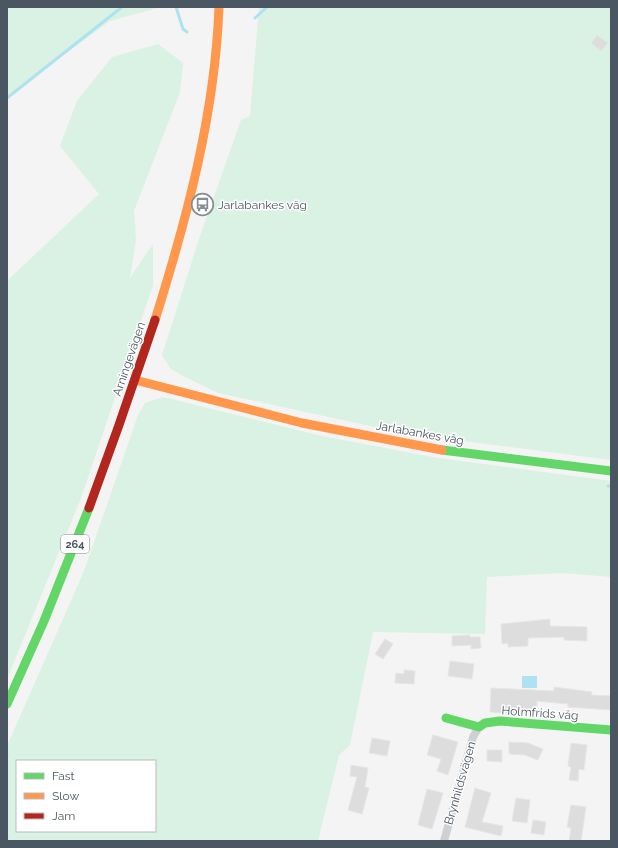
<svg xmlns="http://www.w3.org/2000/svg" width="618" height="848" viewBox="0 0 618 848" font-family="Raleway,sans-serif">
	<rect width="100%" height="100%" fill="#f4f4f4"/>
	<!-- green -->
	<g fill="#d9f2e3" fill-rule="evenodd">
		<path d="M 7,7 L 161,7 L 110,21 L 7,96 Z"/>
		<path d="M 259,7 L 611,7 L 611,460 L 402,433 L 218,393 L 181,375 L 170,368 L 162,355 L 199,239 L 241,120 L 250,116 Z"/>
		<path d="M 158,44 L 183,63 L 180,92 L 134,211 L 136,240 L 130,278 L 153,244 L 153,285 L 81,498 L 7,679 L 7,281 L 99,194 L 60,146 L 77,101 L 112,57 Z"/>
		<path d="M 163,397 L 322,436 L 438,458 L 611,481 L 611,577 L 563,573 L 487,577 L 485,634 L 373,632 L 350,745 L 339,755 L 318,841 L 7,841 L 7,746 L 84,571 L 138,415 L 145,403 ZM 17,761 L 155,761 L 155,831 L 17,831 Z"/>
	</g>
	<!-- water -->
	<rect fill="#aee2f0" x="522" y="676" width="15" height="12"/>
	<g fill="none" stroke-linecap="round" stroke-linejoin="round">
		<!-- stream -->
		<g stroke="#aee2f0" stroke-width="3">
			<path d="M 176,7 L 183,29 L 187,32"/>
			<path d="M 255,18 L 267,7"/>
			<path d="M 7,98 L 122,7"/>
			<path d="M 608,486 L 611,486"/>
		</g>
	</g>
	<!-- building -->
	<g fill="#ddddde" stroke="#e5e6e7">
		<path d="M 597,35 L 608,43 L 601,51 L 591,43 Z"/>
		<path d="M 550,619 L 550,626 L 587,627 L 587,641 L 564,640 L 564,637 L 528,638 L 528,646 L 508,647 L 508,643 L 502,644 L 501,624 Z"/>
		<path d="M 470,635 L 470,637 L 480,637 L 481,648 L 471,649 L 471,645 L 452,646 L 452,636 Z"/>
		<path d="M 385,639 L 393,644 L 383,659 L 375,654 Z"/>
		<path d="M 450,661 L 474,664 L 472,679 L 448,676 Z"/>
		<path d="M 404,670 L 415,671 L 414,684 L 395,683 L 396,673 L 404,674 Z"/>
		<path d="M 554,687 L 592,692 L 591,695 L 611,696 L 611,710 L 568,707 L 568,704 L 537,701 L 537,709 L 527,715 L 490,712 L 491,688 L 554,691 Z"/>
		<path d="M 433,735 L 458,742 L 448,775 L 437,771 L 441,759 L 427,755 Z"/>
		<path d="M 372,738 L 390,741 L 387,756 L 369,753 Z"/>
		<path d="M 509,742 L 528,743 L 543,749 L 538,760 L 525,755 L 509,754 Z"/>
		<path d="M 571,743 L 587,745 L 584,770 L 579,769 L 578,781 L 569,780 L 571,767 L 568,766 Z"/>
		<path d="M 487,750 L 502,750 L 502,762 L 487,761 Z"/>
		<path d="M 351,765 L 368,768 L 365,787 L 369,788 L 362,814 L 348,810 L 357,777 L 350,776 Z"/>
		<path d="M 475,788 L 491,793 L 482,822 L 503,826 L 501,836 L 465,827 Z"/>
		<path d="M 427,789 L 443,793 L 432,829 L 418,825 Z"/>
		<path d="M 516,798 L 530,800 L 527,823 L 512,821 Z"/>
		<path d="M 571,805 L 586,807 L 581,841 L 569,841 L 571,828 L 567,827 Z"/>
		<path d="M 533,820 L 546,822 L 544,835 L 531,833 Z"/>
	</g>
	<g fill="none" stroke-linecap="round" stroke-linejoin="round">
		<!-- street -->
		<path stroke="#ced0d2" stroke-width="8" d="M 444,841 L 473,737 L 479,727"/>
		<!-- fast -->
		<g stroke="#63d668" stroke-width="9">
			<path d="M 442,450 L 611,471"/>
			<path d="M 7,704 L 44,621 L 89,508"/>
			<path d="M 446,718 L 479,727 L 485,723 L 500,721 L 611,730"/>
		</g>
		<!-- slow -->
		<g stroke="#ff974d" stroke-width="9">
			<path d="M 155,320 C 187,218 215,114 219,7"/>
			<path d="M 135,380 L 302,423 L 442,450"/>
		</g>
		<!-- jam -->
		<path stroke="#b3261e" stroke-width="9" d="M 89,508 L 119,425 L 155,320"/>
	</g>
	<!-- icons -->
	<defs>
		<symbol id="bus-ring" viewBox="-11 -11 22 22"><circle r="9.5" fill="#fff" stroke="#868d94" stroke-width="1.5"/><path d="M-5-6H5V4H4V6H2V4H-2V6H-4V4H-5ZM-3.5-4V0h7V-4ZM-3.5 1.2v1.5H-2V1.2ZM2 1.2v1.5H3.5V1.2Z" fill="#868d94"/></symbol>
	</defs>
	<g fill-rule="evenodd">
		<use href="#bus-ring" x="190" y="192" width="25" height="25"/>
	</g>
	<g text-anchor="middle" stroke-width="3" stroke-linejoin="round" paint-order="stroke">
		<!-- shield labels -->
		<rect fill="#fff" stroke="#808990" stroke-width="1" x="61" y="535" width="28" height="18" rx="3"/>
		<g font-size="11" font-weight="bold" fill="#4a5661">
			<text x="75" y="548">264</text>
		</g>
		<!-- poi labels -->
		<g font-size="12" fill="#4a5661" stroke="#fff" text-anchor="start">
			<text x="218" y="209">Jarlabankes väg</text>
		</g>
		<!-- street labels -->
		<g font-size="12" fill="#4a5661" stroke="#fff">
			<text transform="translate(129 359) rotate(-71)" y="4">Arningevägen</text>
			<text transform="translate(420 433) rotate(10)" y="4">Jarlabankes väg</text>
			<text transform="translate(540 713) rotate(4)" y="4">Holmfrids väg</text>
			<text transform="translate(460 783) rotate(-74)" y="4">Brynhildsvägen</text>
		</g>
	</g>
	<!-- border -->
	<rect width="618" height="848" fill="none" stroke="#4a5661" stroke-width="16"/>
	<!-- legend -->
	<rect x="16" y="760" width="140" height="72" fill="#ffffff" stroke="#b7bbc0"/>
	<rect x="24" y="773" width="20" height="6" fill="#63d668" stroke="#b7bbc0"/>
	<text x="52" y="780" font-size="12" fill="#4a5661">Fast</text>
	<rect x="24" y="793" width="20" height="6" fill="#ff974d" stroke="#b7bbc0"/>
	<text x="52" y="800" font-size="12" fill="#4a5661">Slow</text>
	<rect x="24" y="813" width="20" height="6" fill="#b3261e" stroke="#b7bbc0"/>
	<text x="52" y="820" font-size="12" fill="#4a5661">Jam</text>
</svg>
